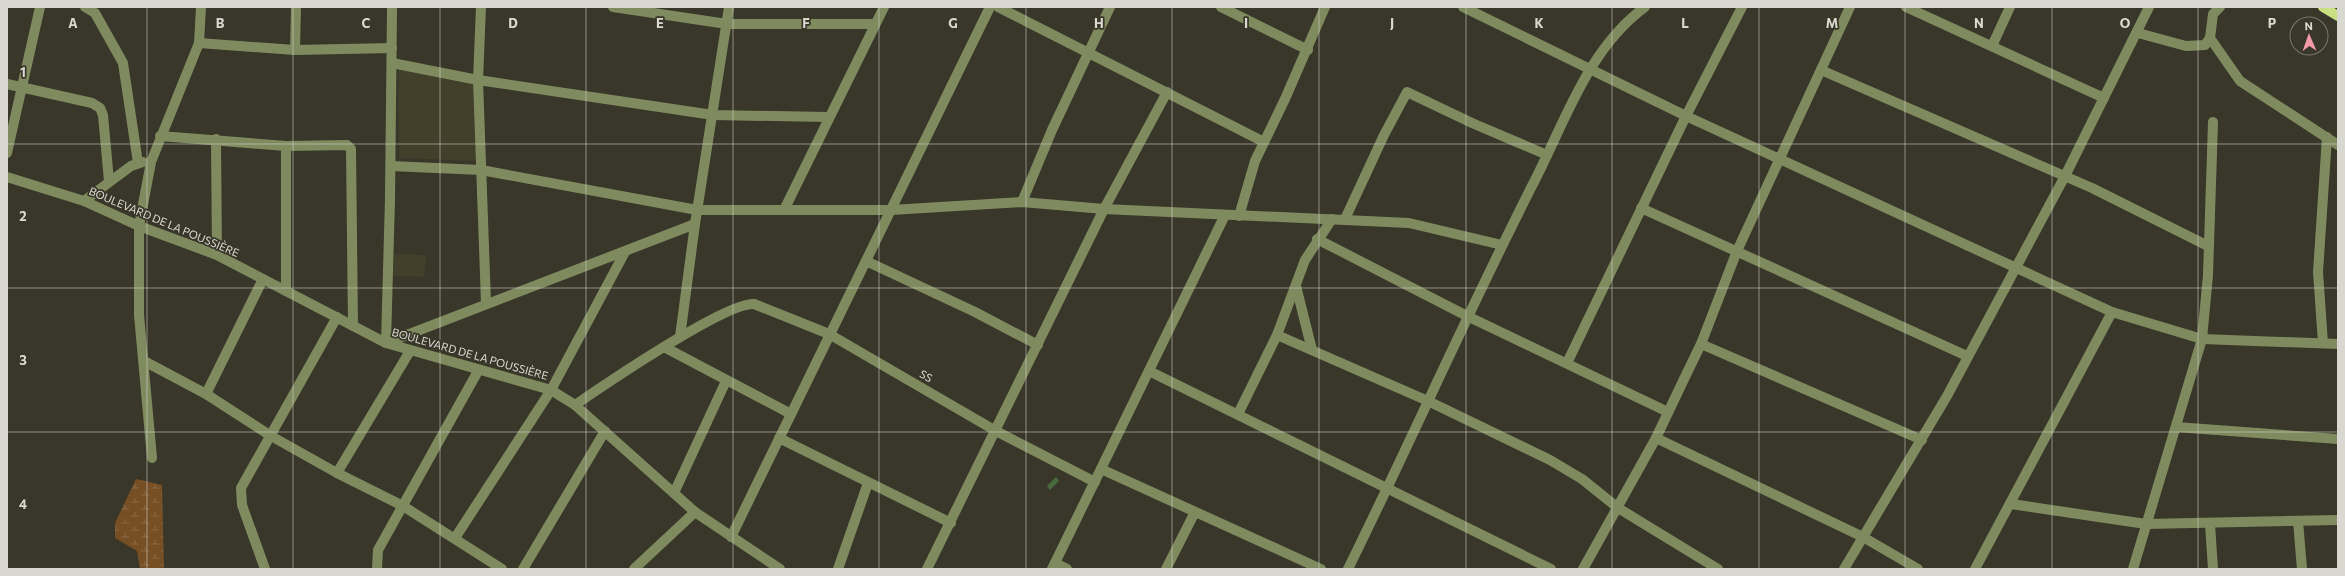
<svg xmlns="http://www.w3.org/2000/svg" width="2345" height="576" viewBox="0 0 2345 576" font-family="Commissioner,sans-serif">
	<defs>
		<pattern id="wetland-marsh" width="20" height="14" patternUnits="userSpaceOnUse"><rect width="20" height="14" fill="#774f24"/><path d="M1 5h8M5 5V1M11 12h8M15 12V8" fill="none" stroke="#8a6843"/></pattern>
		<pattern id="water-ripples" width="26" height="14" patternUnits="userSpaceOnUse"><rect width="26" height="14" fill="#486b3d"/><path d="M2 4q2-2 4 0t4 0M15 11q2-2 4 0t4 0" fill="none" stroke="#627f58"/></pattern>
	</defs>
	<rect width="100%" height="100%" fill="#393729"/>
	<!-- built -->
	<g fill="#423f2b">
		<path d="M 398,67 L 473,82 L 476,161 L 399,158 Z"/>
		<path d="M 394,254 L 426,255 L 424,277 L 393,276 Z"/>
	</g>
	<!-- wetland -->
	<path fill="url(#wetland-marsh)" d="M 136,479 L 162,485 L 164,569 L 140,569 L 137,551 L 115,538 L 115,523 Z"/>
	<!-- water -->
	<path fill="url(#water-ripples)" d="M 1056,477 L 1059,481 L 1050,490 L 1047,486 Z"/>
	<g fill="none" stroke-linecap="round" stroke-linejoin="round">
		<!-- minor -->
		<g stroke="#7f8b5f" stroke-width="10">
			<path d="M 85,7 L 95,13 L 123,63 L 138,163"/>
			<path d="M 392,7 L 390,198 L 386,343 L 695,224"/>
			<path d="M 481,7 L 478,80 L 486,303"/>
			<path d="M 613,7 L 727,24 L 875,24"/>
			<path d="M 998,7 L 1264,142"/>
			<path d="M 1221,7 L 1308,50"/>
			<path d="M 1463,7 L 1686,116 L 2112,312 L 2202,339 L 2338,344"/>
			<path d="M 1906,7 L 2104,98"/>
			<path d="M 2220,7 L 2213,14 L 2210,38 L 2240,81 L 2338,145"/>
			<path d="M 2138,33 L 2186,46 L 2205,45 L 2210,38"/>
			<path d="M 199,43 L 295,50 L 392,48"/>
			<path d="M 1992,46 L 2010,7"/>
			<path d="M 295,50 L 296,7"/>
			<path d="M 392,63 L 478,80 L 713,115 L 828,117"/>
			<path d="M 1821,70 L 2092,188 L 2208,246"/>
			<path d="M 7,84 L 92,103 L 100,108 L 103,115 L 109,181"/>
			<path d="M 160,136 L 286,146 L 347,145 L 351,149 L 353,326"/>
			<path d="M 216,139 L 217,255"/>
			<path d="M 286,146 L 286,291"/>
			<path d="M 7,153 L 40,7"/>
			<path d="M 391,166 L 481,170 L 697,210 L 891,210 L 1022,202 L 1104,209 L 1409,223 L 1502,245"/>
			<path d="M 7,177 L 84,201 L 139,226 L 217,255 L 386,343 L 551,390 L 575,405 L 695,512 L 780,569"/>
			<path d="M 84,201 L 131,166 L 143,162"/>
			<path d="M 1022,202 L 1052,130 L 1110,7"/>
			<path d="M 1641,208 L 1967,356"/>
			<path d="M 784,210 L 884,7"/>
			<path d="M 1239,216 L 1255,161 L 1285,99 L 1325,7"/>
			<path d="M 1345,219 L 1384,135 L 1407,92 L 1472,123 L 1547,155"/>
			<path d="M 1317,239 L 1467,316 L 1668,412"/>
			<path d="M 866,261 L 975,312 L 1038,345"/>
			<path d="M 1296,286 L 1312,350"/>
			<path d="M 1277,335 L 1428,401 L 1550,460 L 1582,479 L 1618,508 L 1718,569"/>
			<path d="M 680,337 L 695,224 L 729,7"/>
			<path d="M 2323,343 L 2318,272 L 2327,137"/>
			<path d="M 1701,344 L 1922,440"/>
			<path d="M 664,347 L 791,414"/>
			<path d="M 144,361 L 206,394 L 271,436 L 337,473 L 403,506 L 502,569"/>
			<path d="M 1567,363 L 1686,116 L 1742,7"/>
			<path d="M 1149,371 L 1551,569"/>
			<path d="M 206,394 L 263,279"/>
			<path d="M 575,405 C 604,385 726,302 754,304 L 829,334 L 996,431 L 1095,482"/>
			<path d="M 1238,414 L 1277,335 L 1305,260 L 1332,219"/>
			<path d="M 2176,427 L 2338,439"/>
			<path d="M 779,438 L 951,523"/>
			<path d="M 1656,438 L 1863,537 L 1918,569"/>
			<path d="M 152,458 L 139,315 L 139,226 L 151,162 L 199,43 L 201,7"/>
			<path d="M 1101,469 L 1321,569"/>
			<path d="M 337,473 L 410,351"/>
			<path d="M 674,493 L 726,381"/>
			<path d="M 2011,504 L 2146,524 L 2338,520"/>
			<path d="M 2298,521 L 2302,569"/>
			<path d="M 2210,524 L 2213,569"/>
			<path d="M 731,537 L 990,7"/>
			<path d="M 455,538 L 551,390 L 625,252"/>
			<path d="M 1055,563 L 1067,569"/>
			<path d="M 265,569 L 242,505 L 241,488 L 337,317"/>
			<path d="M 377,569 L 378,550 L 478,371"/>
			<path d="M 523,569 L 605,431"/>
			<path d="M 634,569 L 695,512"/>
			<path d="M 838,569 L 868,483"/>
			<path d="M 927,569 L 1104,209 L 1167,92"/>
			<path d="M 1052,569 L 1225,215"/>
			<path d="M 1166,569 L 1195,512"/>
			<path d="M 1348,569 C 1412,439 1470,307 1536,178 C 1566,119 1589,48 1645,7"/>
			<path d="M 1583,569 L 1656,438 L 1684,379 L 1701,344 L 1737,251 L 1850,7"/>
			<path d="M 1844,569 L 1947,396 L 2065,176 L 2149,7"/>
			<path d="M 1975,569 L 2112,312"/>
			<path d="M 2133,569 L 2202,339 L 2208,275 L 2213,122"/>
		</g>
		<!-- major -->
		<path stroke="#c8df82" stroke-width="10" d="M 2323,7 L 2338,16"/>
	</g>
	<!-- grid -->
	<path fill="none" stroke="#d9d8d0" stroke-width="1" stroke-opacity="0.55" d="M 147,7 L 147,569M 293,7 L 293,569M 440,7 L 440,569M 586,7 L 586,569M 733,7 L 733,569M 879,7 L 879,569M 1026,7 L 1026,569M 1172,7 L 1172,569M 1319,7 L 1319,569M 1466,7 L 1466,569M 1612,7 L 1612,569M 1759,7 L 1759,569M 1905,7 L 1905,569M 2052,7 L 2052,569M 2198,7 L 2198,569M 7,144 L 2338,144M 7,288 L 2338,288M 7,432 L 2338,432"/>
	<g text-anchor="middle" stroke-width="3.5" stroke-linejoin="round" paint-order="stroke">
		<!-- street labels -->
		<g font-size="11" fill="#d9d8d0" stroke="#393729">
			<text transform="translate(164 222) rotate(23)" y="4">BOULEVARD DE LA POUSSIÈRE</text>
			<text transform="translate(470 354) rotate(16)" y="4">BOULEVARD DE LA POUSSIÈRE</text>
			<text transform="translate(926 376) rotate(30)" y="4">SS</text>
		</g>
	</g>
	<g font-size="13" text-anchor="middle" font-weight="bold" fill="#d9d8d0" stroke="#393729" stroke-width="3.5" stroke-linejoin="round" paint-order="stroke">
		<text x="73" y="28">A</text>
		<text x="220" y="28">B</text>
		<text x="366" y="28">C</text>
		<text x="513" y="28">D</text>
		<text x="660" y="28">E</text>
		<text x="806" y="28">F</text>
		<text x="953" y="28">G</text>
		<text x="1099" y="28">H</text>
		<text x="1246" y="28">I</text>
		<text x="1392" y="28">J</text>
		<text x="1539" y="28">K</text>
		<text x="1685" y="28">L</text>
		<text x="1832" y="28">M</text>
		<text x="1979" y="28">N</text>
		<text x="2125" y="28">O</text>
		<text x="2272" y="28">P</text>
		<text x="23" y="77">1</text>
		<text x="23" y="221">2</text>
		<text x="23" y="365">3</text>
		<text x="23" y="509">4</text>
	</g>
	<!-- border -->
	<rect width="2345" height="576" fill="none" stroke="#d9d8d0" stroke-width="16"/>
	<!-- north arrow -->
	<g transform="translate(2309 36) rotate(358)"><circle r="19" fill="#393729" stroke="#79776c"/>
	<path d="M0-3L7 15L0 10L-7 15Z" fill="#f39aa9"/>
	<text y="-6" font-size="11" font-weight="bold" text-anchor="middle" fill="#d9d8d0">N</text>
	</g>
</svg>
